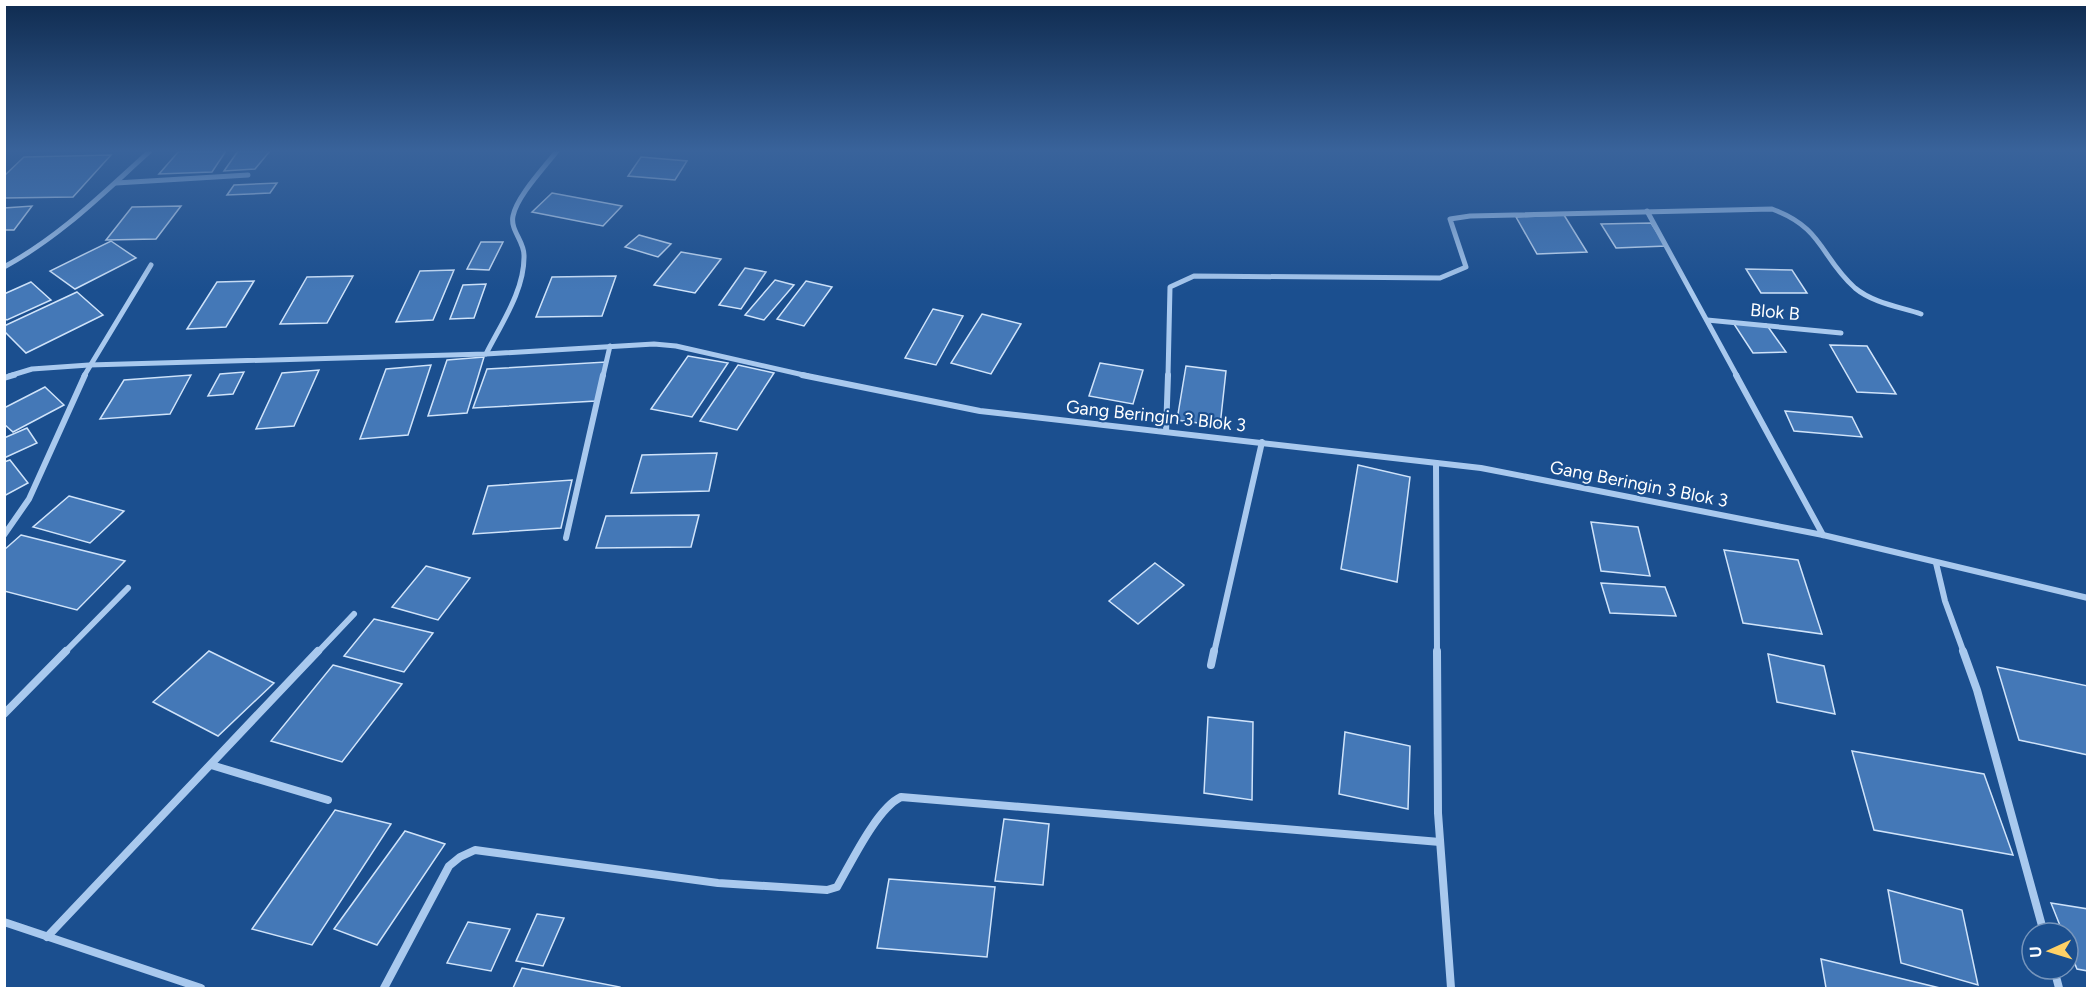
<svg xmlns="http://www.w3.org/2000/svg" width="2092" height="993" viewBox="0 0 2092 993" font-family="Figtree,sans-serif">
	<rect width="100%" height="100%" fill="#1b4f8f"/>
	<!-- building -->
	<g fill="#4478b7" stroke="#cfe3fa" stroke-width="1.5">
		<path d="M 179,151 L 226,151 L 212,172 L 159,174 Z"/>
		<path d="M 238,151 L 270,151 L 255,169 L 224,171 Z"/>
		<path d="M 111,155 L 73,197 L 4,198 L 4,176 L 24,157 Z"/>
		<path d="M 641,157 L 687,161 L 675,180 L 628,176 Z"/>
		<path d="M 277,183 L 270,193 L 227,195 L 234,185 Z"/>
		<path d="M 552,193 L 622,206 L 603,226 L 532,212 Z"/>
		<path d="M 32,206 L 14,230 L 4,230 L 4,208 Z"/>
		<path d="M 181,206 L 156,239 L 106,240 L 132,207 Z"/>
		<path d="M 1564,215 L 1587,252 L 1537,254 L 1516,217 Z"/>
		<path d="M 1651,223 L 1666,246 L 1616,248 L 1601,224 Z"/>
		<path d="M 639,235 L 671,244 L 658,257 L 625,247 Z"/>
		<path d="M 111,241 L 136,258 L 75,289 L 50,271 Z"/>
		<path d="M 481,242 L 503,242 L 489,270 L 467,269 Z"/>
		<path d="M 681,252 L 721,259 L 695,293 L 654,285 Z"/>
		<path d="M 745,268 L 766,272 L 741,309 L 719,305 Z"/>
		<path d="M 1746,269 L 1792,270 L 1807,293 L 1761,293 Z"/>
		<path d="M 454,270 L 433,320 L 396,322 L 420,271 Z"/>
		<path d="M 353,276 L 327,323 L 280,324 L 307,277 Z"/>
		<path d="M 616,276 L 602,316 L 536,317 L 552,277 Z"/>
		<path d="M 775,280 L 794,285 L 764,320 L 745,315 Z"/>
		<path d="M 254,281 L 226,327 L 187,329 L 217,282 Z"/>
		<path d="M 806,281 L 832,287 L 804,326 L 777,319 Z"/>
		<path d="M 31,282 L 51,300 L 7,320 L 4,318 L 4,294 Z"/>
		<path d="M 486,284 L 474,318 L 450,319 L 463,285 Z"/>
		<path d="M 77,292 L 103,315 L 26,353 L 4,331 L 4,326 Z"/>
		<path d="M 933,309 L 963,316 L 936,365 L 905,358 Z"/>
		<path d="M 982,314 L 1021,324 L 991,374 L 951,363 Z"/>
		<path d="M 1734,324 L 1766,324 L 1786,352 L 1753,353 Z"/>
		<path d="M 1830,345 L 1867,346 L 1896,394 L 1857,392 Z"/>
		<path d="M 688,356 L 728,363 L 692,417 L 651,409 Z"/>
		<path d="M 484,357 L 467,413 L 428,416 L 447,360 Z"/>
		<path d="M 606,362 L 596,401 L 473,408 L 487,369 Z"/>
		<path d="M 1100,363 L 1143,370 L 1133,404 L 1089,396 Z"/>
		<path d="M 431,365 L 408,435 L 360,439 L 386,369 Z"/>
		<path d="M 738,365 L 774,373 L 737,430 L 700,421 Z"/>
		<path d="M 1186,366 L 1226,371 L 1220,426 L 1177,420 Z"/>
		<path d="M 319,370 L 294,426 L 256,429 L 282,373 Z"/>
		<path d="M 244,372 L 233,394 L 208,396 L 220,374 Z"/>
		<path d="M 191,375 L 170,414 L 100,419 L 124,380 Z"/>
		<path d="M 45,387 L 64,405 L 13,432 L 4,424 L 4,408 Z"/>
		<path d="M 1785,411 L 1852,417 L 1862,437 L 1794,431 Z"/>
		<path d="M 27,428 L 37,443 L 4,458 L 4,438 Z"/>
		<path d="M 717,453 L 709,491 L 631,493 L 642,455 Z"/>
		<path d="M 10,460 L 28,483 L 4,496 L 4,462 Z"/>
		<path d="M 1358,465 L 1410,477 L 1397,582 L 1341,569 Z"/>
		<path d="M 572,480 L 561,528 L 473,534 L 488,486 Z"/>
		<path d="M 69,496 L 124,511 L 90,543 L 33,527 Z"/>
		<path d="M 699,515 L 691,547 L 596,548 L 606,516 Z"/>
		<path d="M 1591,522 L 1638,527 L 1650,576 L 1601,571 Z"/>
		<path d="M 21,535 L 125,561 L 77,610 L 4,591 L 4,550 Z"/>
		<path d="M 1724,550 L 1798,560 L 1822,634 L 1743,623 Z"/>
		<path d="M 1155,563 L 1184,585 L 1138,624 L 1109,601 Z"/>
		<path d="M 426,566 L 470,578 L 438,620 L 392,607 Z"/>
		<path d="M 1601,583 L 1665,587 L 1676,616 L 1610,613 Z"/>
		<path d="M 374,619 L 433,633 L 404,672 L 344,656 Z"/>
		<path d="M 209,651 L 274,683 L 218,736 L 153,702 Z"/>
		<path d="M 1768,654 L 1824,666 L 1835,714 L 1777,702 Z"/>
		<path d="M 333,665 L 402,684 L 342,762 L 271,741 Z"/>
		<path d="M 1997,667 L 2088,686 L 2088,755 L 2019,740 Z"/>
		<path d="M 1208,717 L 1253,722 L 1252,800 L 1204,793 Z"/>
		<path d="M 1345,732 L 1410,746 L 1408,809 L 1339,794 Z"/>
		<path d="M 1852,751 L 1984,774 L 2013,855 L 1874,830 Z"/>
		<path d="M 335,810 L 391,824 L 312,945 L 252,929 Z"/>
		<path d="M 1004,819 L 1049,824 L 1043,885 L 995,881 Z"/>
		<path d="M 405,831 L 445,844 L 377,945 L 334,929 Z"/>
		<path d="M 889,879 L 995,887 L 987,957 L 877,948 Z"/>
		<path d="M 1888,890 L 1962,910 L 1978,985 L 1901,963 Z"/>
		<path d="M 2051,903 L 2088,909 L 2088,971 L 2077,969 L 2068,947 L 2068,933 L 2063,933 Z"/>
		<path d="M 537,914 L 564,918 L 543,966 L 516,961 Z"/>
		<path d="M 468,922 L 510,929 L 491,971 L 447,963 Z"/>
		<path d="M 1821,959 L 1940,988 L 1826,988 Z"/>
		<path d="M 522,968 L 620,987 L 620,988 L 513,988 Z"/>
	</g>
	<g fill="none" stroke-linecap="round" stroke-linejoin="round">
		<!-- minor-far2 -->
		<g stroke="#a9c9ee" stroke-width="5">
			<path d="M 116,183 L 248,175"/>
			<path d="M 1647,211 L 1737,376"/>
			<path d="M 4,267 C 61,236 102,194 150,151"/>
			<path d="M 1707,320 L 1841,333"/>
			<path d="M 486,354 C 501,324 525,290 524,255 C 524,241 510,230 513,216 C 517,196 544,168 557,151"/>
			<path d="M 9,376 L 32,369 L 89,365 L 486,354 L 654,344 L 676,346 L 808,376"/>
			<path d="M 84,376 L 151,265"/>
			<path d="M 603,376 L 610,346"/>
			<path d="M 1168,376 L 1170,287 L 1194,276 L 1440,278 L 1466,267 L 1450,219 L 1470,216 L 1772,209 C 1824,228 1820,257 1855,288 C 1873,303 1900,307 1921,314"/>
		</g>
		<!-- minor-far1 -->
		<g stroke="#a9c9ee" stroke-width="6">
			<path d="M 802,375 L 980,411 L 1481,468 L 1823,535 L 2088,598"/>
			<path d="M 1736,375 L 1823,535"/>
			<path d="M 4,378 L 14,375"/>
			<path d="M 1166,432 L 1168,375"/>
			<path d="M 1436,463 L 1437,653"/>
			<path d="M 4,535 L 29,499 L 85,375"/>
			<path d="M 566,538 L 603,375"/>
			<path d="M 1936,563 L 1945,601 L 1964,653"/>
			<path d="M 64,653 L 128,588"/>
			<path d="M 317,653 L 354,614"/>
			<path d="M 1214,653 L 1262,442"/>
		</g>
		<!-- minor -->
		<g stroke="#a9c9ee" stroke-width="8">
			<path d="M 1437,651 L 1438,813 L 1451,988"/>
			<path d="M 1963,651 L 1977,690 L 2044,933"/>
			<path d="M 1211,665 L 1214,651"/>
			<path d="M 4,714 L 66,651"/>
			<path d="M 211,765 L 328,800"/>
			<path d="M 4,922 L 201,988"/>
			<path d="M 47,937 L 318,651"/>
			<path d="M 2054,969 L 2059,988"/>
			<path d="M 384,988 L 449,866 L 460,857 L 475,850 L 718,883 L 827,890 L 837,887 C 851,863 877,808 901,797 L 1440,842"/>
		</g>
	</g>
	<!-- sky -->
	<linearGradient id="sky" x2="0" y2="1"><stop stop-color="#0f2b4f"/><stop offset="0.52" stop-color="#39639b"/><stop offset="1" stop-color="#39639b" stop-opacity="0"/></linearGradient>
	<rect width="2092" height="290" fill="url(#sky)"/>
	<g text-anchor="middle" stroke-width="4.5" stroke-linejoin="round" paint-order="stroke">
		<!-- street labels -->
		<g font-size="18" fill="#fff" stroke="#1b4f8f">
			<text transform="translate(1775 312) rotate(5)" y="6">Blok B</text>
			<text transform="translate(1156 416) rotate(6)" y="6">Gang Beringin 3 Blok 3</text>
			<text transform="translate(1639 484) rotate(11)" y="6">Gang Beringin 3 Blok 3</text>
		</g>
	</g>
	<!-- border -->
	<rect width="2092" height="993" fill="none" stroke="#ffffff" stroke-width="12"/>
	<!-- north arrow -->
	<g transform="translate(2050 951) rotate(266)"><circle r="28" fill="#1b4f8f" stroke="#7695bc" stroke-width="1.5"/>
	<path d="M0-4.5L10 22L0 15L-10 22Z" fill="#ffd166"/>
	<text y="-9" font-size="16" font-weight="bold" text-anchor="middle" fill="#ffffff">U</text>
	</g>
</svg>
